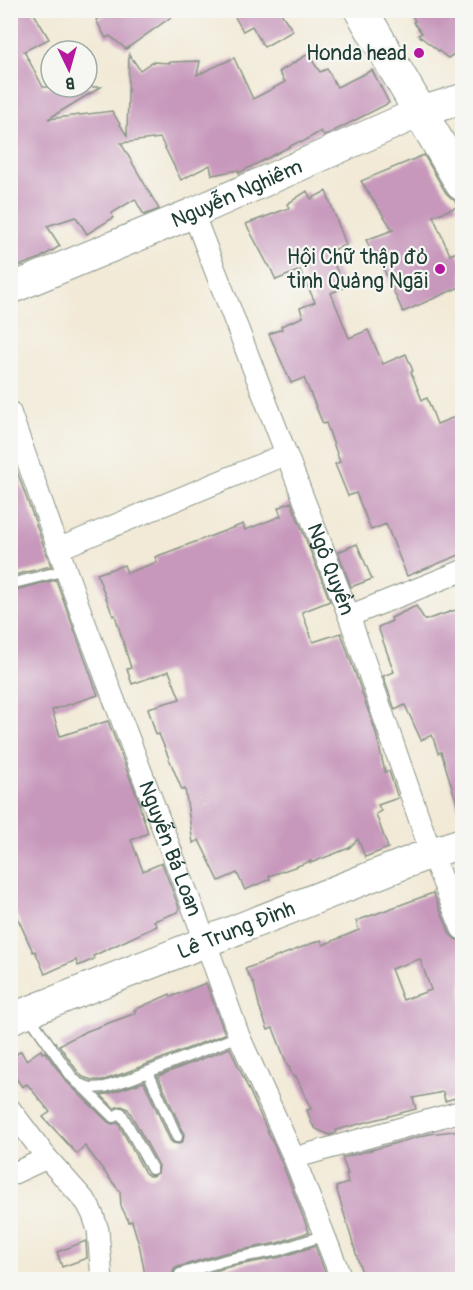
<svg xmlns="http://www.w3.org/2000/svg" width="473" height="1290" viewBox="0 0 473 1290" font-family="Pangolin,sans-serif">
	<rect width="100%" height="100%" fill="#f6f6f2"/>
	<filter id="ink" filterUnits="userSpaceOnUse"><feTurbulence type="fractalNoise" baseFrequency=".0167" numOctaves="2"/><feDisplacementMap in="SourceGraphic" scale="12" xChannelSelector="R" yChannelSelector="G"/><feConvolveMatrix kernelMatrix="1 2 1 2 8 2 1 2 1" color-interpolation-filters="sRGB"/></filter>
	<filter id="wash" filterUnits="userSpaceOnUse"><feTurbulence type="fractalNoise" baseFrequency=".008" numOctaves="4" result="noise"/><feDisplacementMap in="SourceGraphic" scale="24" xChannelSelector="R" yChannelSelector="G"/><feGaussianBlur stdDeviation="1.35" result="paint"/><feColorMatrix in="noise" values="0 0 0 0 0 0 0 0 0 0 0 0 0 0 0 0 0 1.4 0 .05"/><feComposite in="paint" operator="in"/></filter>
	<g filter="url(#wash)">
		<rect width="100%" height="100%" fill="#f2ead7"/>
		<g id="blocks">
			<!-- building -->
			<g fill="#c798bc" fill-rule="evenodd">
				<path d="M 10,10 L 32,10 L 49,39 L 24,51 L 43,87 L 101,87 L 48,119 L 112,111 L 127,136 L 129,54 L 140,70 L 152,62 L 170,63 L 170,62 L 200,61 L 197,75 L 234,58 L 253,99 L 285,82 L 279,72 L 308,54 L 320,72 L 327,69 L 337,87 L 372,70 L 389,103 L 324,136 L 321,131 L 301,143 L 300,141 L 239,173 L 238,170 L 212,175 L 210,165 L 181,180 L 160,138 L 121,143 L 159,209 L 144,215 L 135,199 L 112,213 L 113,218 L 87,234 L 76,217 L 47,226 L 60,246 L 40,258 L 19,266 L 18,264 L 10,267 Z"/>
				<path d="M 112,10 L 181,10 L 126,49 L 110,36 L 106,38 L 96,20 Z"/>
				<path d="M 231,10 L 279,10 L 293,31 L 264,47 L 252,26 L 243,31 Z"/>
				<path d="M 409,10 L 462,10 L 462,49 L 448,58 L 418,35 L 422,33 L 413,22 L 415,21 Z"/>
				<path d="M 424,155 L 446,193 L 455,201 L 457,207 L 433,216 L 450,255 L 457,252 L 462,265 L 462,286 L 403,312 L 376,252 L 373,254 L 366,240 L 393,230 L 361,181 Z"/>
				<path d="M 307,191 L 311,199 L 326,191 L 346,245 L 328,252 L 345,287 L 331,293 L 349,338 L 368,330 L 383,364 L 406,354 L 413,371 L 411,372 L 422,400 L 427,398 L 437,424 L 455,417 L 462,437 L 462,554 L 407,576 L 386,524 L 371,530 L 356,493 L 348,496 L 335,464 L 340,462 L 326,423 L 323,424 L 304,378 L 291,383 L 269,334 L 282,329 L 281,326 L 303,317 L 300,308 L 315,302 L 300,270 L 276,280 L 269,265 L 268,265 L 246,224 L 289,208 L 287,204 Z"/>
				<path d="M 10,452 L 51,566 L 10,576 Z"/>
				<path d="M 291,502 L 330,601 L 302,612 L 313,642 L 341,633 L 376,733 L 385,772 L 389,771 L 398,798 L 378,805 L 381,811 L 376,814 L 388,848 L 365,857 L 358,839 L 349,848 L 311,863 L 311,861 L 269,876 L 270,879 L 245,890 L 237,873 L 219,881 L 199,840 L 193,843 L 185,789 L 182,790 L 159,734 L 156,735 L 148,708 L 180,699 L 169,671 L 132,684 L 127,669 L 131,668 L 115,615 L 113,616 L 97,574 L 124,565 L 127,573 L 157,562 L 155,557 L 243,524 L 245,530 L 281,516 L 278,508 Z"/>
				<path d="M 357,544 L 372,579 L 351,587 L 338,552 Z"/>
				<path d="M 56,580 L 98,695 L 52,710 L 60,736 L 108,721 L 140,804 L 139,804 L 148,833 L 131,840 L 143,871 L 162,863 L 179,908 L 178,912 L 154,921 L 157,926 L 93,956 L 94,959 L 78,966 L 76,960 L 45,974 L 35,951 L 33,952 L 10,901 L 10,591 Z"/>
				<path d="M 416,606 L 425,620 L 462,608 L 462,810 L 459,810 L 441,752 L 438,753 L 432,735 L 421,740 L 405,705 L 395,710 L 383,676 L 394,672 L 378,627 L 392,621 L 391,618 Z"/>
				<path d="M 433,893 L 450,934 L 455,939 L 462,941 L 462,1096 L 445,1101 L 443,1092 L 413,1098 L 416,1109 L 336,1130 L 336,1133 L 330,1135 L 316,1129 L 312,1124 L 307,1110 L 311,1109 L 296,1076 L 293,1077 L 289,1067 L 288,1067 L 273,1028 L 268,1030 L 260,1009 L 254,984 L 245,969 L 321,940 L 323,945 L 359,930 L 356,921 ZM 420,959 L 431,990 L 403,1000 L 391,969 Z"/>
				<path d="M 206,983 L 225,1034 L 127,1072 L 104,1080 L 92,1080 L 83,1077 L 78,1072 L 59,1045 L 87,1031 L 136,1013 L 134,1010 L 170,994 L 171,997 Z"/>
				<path d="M 230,1048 L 282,1163 L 309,1232 L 277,1243 L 224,1253 L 178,1267 L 174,1269 L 173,1273 L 175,1280 L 146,1280 L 140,1248 L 132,1221 L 129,1222 L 121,1206 L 120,1192 L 85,1146 L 77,1154 L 43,1117 L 50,1112 L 27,1084 L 22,1087 L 10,1069 L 10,1058 L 21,1051 L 26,1060 L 41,1050 L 42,1053 L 45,1052 L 66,1081 L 74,1089 L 108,1122 L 112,1124 L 118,1123 L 145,1173 L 149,1176 L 152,1176 L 158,1173 L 159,1166 L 128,1109 L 122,1106 L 114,1108 L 101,1095 L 107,1094 L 144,1082 L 170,1140 L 173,1143 L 179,1144 L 183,1141 L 184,1134 L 158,1076 Z"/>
				<path d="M 462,1130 L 462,1280 L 364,1280 L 336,1187 L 348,1183 L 346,1174 L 348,1174 L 342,1158 L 429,1134 Z"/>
				<path d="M 86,1241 L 87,1258 L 62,1267 L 57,1252 Z"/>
				<path d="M 315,1246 L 328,1280 L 188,1280 L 228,1267 L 281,1257 Z"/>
			</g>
		</g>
	</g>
	<g filter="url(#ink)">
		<use href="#blocks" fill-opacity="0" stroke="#889486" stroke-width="1.5"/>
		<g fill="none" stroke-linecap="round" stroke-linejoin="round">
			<defs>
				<g id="lane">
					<path d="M 10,584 L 66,570"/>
					<path d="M 27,1013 L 72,1077 L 79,1084 L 91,1088 L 105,1087 L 130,1079 L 239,1036"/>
					<path d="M 148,1072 L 177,1137"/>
					<path d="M 82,1086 L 113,1117 L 121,1113 L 152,1169"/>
					<path d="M 180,1274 L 226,1260 L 279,1250 L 325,1235"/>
				</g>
				<g id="street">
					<path id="s1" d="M 193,213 L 349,616 L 431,853 L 462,929"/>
					<path id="s2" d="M 10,412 L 79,607 L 206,943 L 239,1036 L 294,1158 L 342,1280"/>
					<path d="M 58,549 L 286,454"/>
					<path d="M 349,616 L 462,571"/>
					<path d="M 10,1109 L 47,1158 L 87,1203 L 93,1215 L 98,1230 L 102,1280"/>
					<path d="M 294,1158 L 462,1111"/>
					<path d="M 10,1175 L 47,1158"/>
				</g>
				<g id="secondary">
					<path id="s3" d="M 10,289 L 193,213 L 420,112 L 462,99"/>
					<path id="s4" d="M 10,1019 L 431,853 L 462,843"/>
				</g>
				<path id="primary" d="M 361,10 L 462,184"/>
			</defs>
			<!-- lane casing -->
			<use href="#lane" stroke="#889486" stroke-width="13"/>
			<!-- street casing -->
			<use href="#street" stroke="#889486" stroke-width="23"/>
			<!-- secondary casing -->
			<use href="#secondary" stroke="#889486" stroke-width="32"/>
			<!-- primary casing -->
			<use href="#primary" stroke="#889486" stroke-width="35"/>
			<!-- lane -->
			<use href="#lane" stroke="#fff" stroke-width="10"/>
			<!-- street -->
			<use href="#street" stroke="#fff" stroke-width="21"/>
			<!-- secondary -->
			<use href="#secondary" stroke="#fff" stroke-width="30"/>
			<!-- primary -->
			<use href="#primary" stroke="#fff" stroke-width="33"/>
		</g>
	</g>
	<!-- markers -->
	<g fill="#b5179e" stroke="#f6f6f2" stroke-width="2">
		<circle cx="419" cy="53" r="6"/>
		<circle cx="440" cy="269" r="6"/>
	</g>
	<g text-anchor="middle" stroke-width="4.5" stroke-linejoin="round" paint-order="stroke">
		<!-- poi labels -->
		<g font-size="21" fill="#1f3d34" stroke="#f6f6f2" text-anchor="end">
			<text x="407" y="60">Honda head</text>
			<text x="428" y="264">Hội Chữ thập đỏ<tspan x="428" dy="24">tỉnh Quảng Ngãi</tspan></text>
		</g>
		<!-- street labels -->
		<g font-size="21" fill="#1f3d34" stroke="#f6f6f2">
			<text dy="7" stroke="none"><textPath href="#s3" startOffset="246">Nguyễn Nghiêm</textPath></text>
			<text dy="7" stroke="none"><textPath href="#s1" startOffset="382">Ngô Quyền</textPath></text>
			<text dy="7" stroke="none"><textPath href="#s2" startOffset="465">Nguyễn Bá Loan</textPath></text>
			<text dy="7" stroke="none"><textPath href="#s4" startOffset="243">Lê Trung Đình</textPath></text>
		</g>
	</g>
	<!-- margin -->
	<rect width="473" height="1290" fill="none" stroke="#f6f6f2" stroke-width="36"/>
	<!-- north arrow -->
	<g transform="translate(69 69) rotate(175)"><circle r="28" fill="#f6f6f2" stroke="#a0aca6" stroke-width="1.5"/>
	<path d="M0-4.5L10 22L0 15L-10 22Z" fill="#b5179e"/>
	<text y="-9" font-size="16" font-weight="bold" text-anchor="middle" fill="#1f3d34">B</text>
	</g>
</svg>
